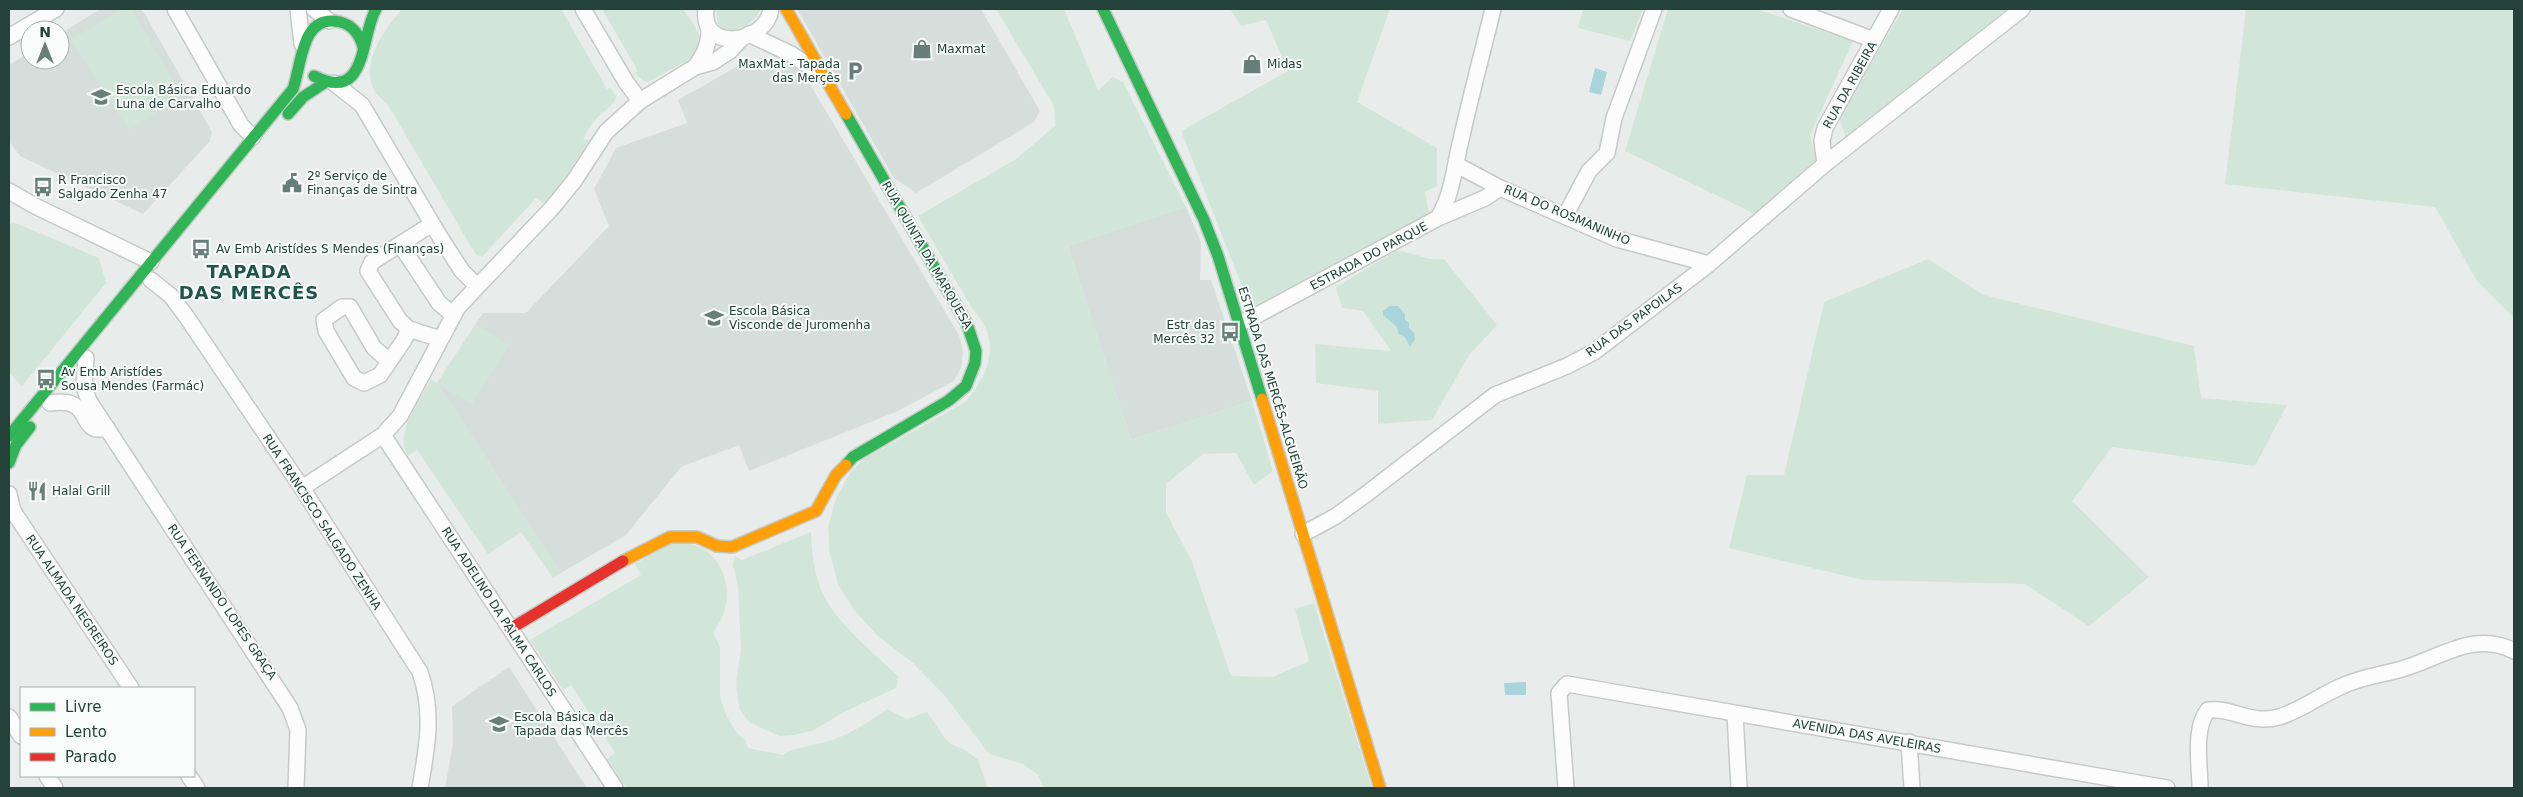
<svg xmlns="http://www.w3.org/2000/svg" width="2523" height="797" viewBox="0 0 2523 797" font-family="'DejaVu Sans',sans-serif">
	<rect width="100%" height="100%" fill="#e8edeb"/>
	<!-- built -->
	<g fill="#d6dedb">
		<path d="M 100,9 L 142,9 L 212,132 L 210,141 L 143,214 L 20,156 L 9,141 L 9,65 L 30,52 L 30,60 L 60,60 L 60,34 Z"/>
		<path d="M 797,9 L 981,9 L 1040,111 L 1034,122 L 916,193 L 894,178 Z"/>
		<path d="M 763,57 L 787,62 L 804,74 L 959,335 L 963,352 L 961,368 L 954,381 L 898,411 L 749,471 L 739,445 L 681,467 L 626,535 L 561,573 L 437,383 L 483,313 L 526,313 L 609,226 L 594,189 L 616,148 L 687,123 L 678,100 L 738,66 Z"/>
		<path d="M 1186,207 L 1201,242 L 1200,280 L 1211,280 L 1252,401 L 1131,440 L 1068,246 Z"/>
		<path d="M 509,667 L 587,788 L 445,788 L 453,743 L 452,706 Z"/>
	</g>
	<!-- green -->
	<g fill="#d1e6d8">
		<path d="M 122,9 L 131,9 L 182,95 L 129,130 L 71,40 Z"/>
		<path d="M 402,9 L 561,9 L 607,89 L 611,88 L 616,97 C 614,106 603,111 597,118 C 591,124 587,131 583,139 L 590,140 L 573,165 L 574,169 L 545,204 L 536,198 L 482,257 L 476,255 L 388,105 C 384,100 377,96 374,90 C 359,63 386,28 402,9 Z"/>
		<path d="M 602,9 L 683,9 C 693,25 711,42 692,58 L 648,82 L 643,81 L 635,73 L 638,71 Z"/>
		<path d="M 716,9 L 760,9 L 760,11 C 752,25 732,37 718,25 Z"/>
		<path d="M 996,9 L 1064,9 L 1098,90 L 1113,77 L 1123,82 L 1186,207 L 1068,246 L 1131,440 L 1252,401 L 1273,471 L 1254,485 L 1236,453 L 1203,454 L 1166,484 L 1166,513 L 1191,559 L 1231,676 L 1273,677 L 1309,661 L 1295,609 L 1314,603 L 1372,788 L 1044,788 L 1038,775 L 1023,764 L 989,754 L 945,696 L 913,663 L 879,637 L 854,610 L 838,584 L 830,555 L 828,527 L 836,498 L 850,473 L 864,459 L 965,402 C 982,384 998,354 986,329 C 982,319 974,312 969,303 C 952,274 935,245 918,216 L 1016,159 L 1055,126 L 1054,106 Z"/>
		<path d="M 1230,9 L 1390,9 L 1357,102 L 1437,148 L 1437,186 L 1425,192 L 1429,213 L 1253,307 L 1249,304 L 1181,131 L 1288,71 L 1266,20 L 1241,26 Z"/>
		<path d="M 1583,9 L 1643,9 L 1630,41 L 1578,28 Z"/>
		<path d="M 1668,9 L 1756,9 L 1853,41 L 1810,135 L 1816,160 L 1755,214 L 1625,151 Z"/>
		<path d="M 1903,9 L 2007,9 L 1846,138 L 1839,118 Z"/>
		<path d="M 2246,9 L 2514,9 L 2514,318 L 2477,281 L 2435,207 L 2225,184 Z"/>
		<path d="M 13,222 L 99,258 L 106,283 L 22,386 L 9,373 L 9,225 Z"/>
		<path d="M 1396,251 C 1416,252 1422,261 1444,259 L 1497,325 L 1469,355 L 1432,420 L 1378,424 L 1378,391 L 1316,383 L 1315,344 L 1391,351 L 1363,311 L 1342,308 L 1336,287 Z"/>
		<path d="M 1928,259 L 1984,295 L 2194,346 L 2201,398 L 2287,405 L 2255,466 L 2112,447 L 2072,501 L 2149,577 L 2089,626 L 2025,584 L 1863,580 L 1729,548 L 1747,475 L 1784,475 L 1824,302 Z"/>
		<path d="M 476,324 L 509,345 L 472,404 L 438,384 L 561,573 L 553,578 L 521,532 L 488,554 L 417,450 L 408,456 C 393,434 421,399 431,379 L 437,383 Z"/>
		<path d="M 811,532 C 812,552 814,573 822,592 C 834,621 876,655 899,677 L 896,688 L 842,713 L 814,730 L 795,735 L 779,736 L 749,722 L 739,708 L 736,683 L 741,650 L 738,588 L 733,565 L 735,556 L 742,560 Z"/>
		<path d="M 672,543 C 678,543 685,542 691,544 C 719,551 732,582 725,609 C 723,618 718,625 713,633 L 720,647 L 720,696 L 726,715 L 737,733 L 746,741 L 748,748 L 783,755 C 792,747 819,745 832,740 C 852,733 869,722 887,709 L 907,719 L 927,712 L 944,737 L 951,744 L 967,751 L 978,760 L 988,788 L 626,788 L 607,759 L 615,753 L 571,685 L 563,690 L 530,640 L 641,575 L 635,564 Z"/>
	</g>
	<!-- water -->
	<g fill="#a9d4db">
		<path d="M 1595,68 L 1607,72 L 1601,95 L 1589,92 Z"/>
		<path d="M 1390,306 L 1398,306 L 1405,314 L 1405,320 L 1409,323 L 1409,328 L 1414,333 L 1415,339 L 1410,347 L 1405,337 L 1399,334 L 1397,327 L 1383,315 L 1383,311 Z"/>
		<path d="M 1526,682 L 1526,695 L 1505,695 L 1504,683 Z"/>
	</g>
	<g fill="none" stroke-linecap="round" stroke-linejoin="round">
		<defs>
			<g id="street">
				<path d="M 175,9 L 241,125 L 253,137"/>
				<path d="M 298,9 L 302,44"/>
				<path d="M 314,9 L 329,21"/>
				<path d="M 583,9 L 626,82 L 640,101"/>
				<path d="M 706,9 C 700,54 767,43 771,9"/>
				<path d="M 1791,9 L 1874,40"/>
				<path d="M 749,34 L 791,54 L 822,75"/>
				<path d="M 9,37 L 56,9"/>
				<path d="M 695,67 C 705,54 709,44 709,29"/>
				<path d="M 334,83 L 362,105 L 440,237 L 462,271 L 477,286"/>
				<path d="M 1825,164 L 1822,141 L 1825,128 L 1891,9"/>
				<path d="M 1457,165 L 1500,188 L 1617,239 L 1709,264"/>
				<path d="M 9,191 L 33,205 L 151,262"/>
				<path d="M 1565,216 L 1589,171 L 1607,153 L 1614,118 L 1654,9"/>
				<path d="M 1438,218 L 1485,198 L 1500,188"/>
				<path d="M 432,224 L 372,262 L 368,271 L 400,321 L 409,329 L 440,339"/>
				<path d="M 400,244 L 439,303 L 453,315"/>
				<path d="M 151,280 L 171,296 L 186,316 L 302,488 L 420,672 C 434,712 427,748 420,788"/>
				<path d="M 1239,323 L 1250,319 L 1438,218 C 1452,195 1454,170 1460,144 C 1470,99 1482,54 1493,9"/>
				<path d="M 86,358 L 84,387 L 89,401 L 290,708 L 298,730 L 296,788"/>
				<path d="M 389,361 L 374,348 L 350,307 L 342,307 L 324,320 L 326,331 L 354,378 L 364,383 L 380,375 L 404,340 L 409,329"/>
				<path d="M 50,403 C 58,402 67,401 74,405 C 90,414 83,434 107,428"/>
				<path d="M 383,435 L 615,788"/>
				<path d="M 302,488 L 383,435 L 400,416 L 458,307 L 552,208 L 574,181 L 606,132 L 640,101 L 695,67 L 713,62 L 730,51 L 742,38"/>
				<path d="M 9,494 L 13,511 L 131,688"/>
				<path d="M 1303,534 L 1336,516 L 1365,495 L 1495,395 L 1567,366 L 1594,352 L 1709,264 L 1825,164 L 2022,9"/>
				<path d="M 1735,714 L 1739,788"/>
				<path d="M 9,717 L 21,736"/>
				<path d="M 1909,742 L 1912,788"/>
				<path d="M 47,776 L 55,788"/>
				<path d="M 189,776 L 197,788"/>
				<path d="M 1566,788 L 1559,693 L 1567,684 L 2167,788"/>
				<path d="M 2200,788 C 2200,765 2193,729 2208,710 C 2233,707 2250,725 2279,717 C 2302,710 2319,696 2340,687 C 2360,677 2381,675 2402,669 C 2440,658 2475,630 2514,651"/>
			</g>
			<g id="fast">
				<path d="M 1103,9 L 1204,220 L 1218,256 L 1262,399"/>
				<path d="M 314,76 C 368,104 360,36 376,9"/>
				<path d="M 288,114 L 303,97 L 326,82"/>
				<path d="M 846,114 L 967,324 L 976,351 L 975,363 L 966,386 L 948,401 L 853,457 L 846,465"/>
				<path d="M 9,436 L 293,89 C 302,64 301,13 340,22 C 353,25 360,36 363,47"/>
				<path d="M 9,463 L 16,445 L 30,427"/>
			</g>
			<g id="slow">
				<path d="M 786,9 C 807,44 825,79 846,114"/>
				<path d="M 1262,399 L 1380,788"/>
				<path d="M 623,561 L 670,537 L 697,537 L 717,546 L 732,547 L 816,511 L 836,475 L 846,465"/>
			</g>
			<path id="jam" d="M 510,629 L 623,561"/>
		</defs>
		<!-- street casing -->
		<use href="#street" stroke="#c5cac8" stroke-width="18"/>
		<!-- fast casing -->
		<use href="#fast" stroke="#c3cbc8" stroke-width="14"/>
		<!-- slow casing -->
		<use href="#slow" stroke="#c3cbc8" stroke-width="14"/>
		<!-- jam casing -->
		<use href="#jam" stroke="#c3cbc8" stroke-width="14"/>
		<!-- street -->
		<use href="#street" stroke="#fcfcfc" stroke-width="15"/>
		<!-- fast -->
		<use href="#fast" stroke="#30b455" stroke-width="11"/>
		<!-- slow -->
		<use href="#slow" stroke="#ff9f0a" stroke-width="11"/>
		<!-- jam -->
		<use href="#jam" stroke="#e5322d" stroke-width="11"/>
	</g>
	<!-- icons -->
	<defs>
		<symbol id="shop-bare" viewBox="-9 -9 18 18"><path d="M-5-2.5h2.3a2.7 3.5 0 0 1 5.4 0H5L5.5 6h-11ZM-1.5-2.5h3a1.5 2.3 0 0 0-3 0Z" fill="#697e78" stroke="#f7fbf9" stroke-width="2.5" paint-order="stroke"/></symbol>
		<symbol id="parking-bare" viewBox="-9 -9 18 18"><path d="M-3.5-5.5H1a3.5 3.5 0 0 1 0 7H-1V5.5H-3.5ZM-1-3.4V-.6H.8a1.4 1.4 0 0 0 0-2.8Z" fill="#697e78" stroke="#f7fbf9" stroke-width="2.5" paint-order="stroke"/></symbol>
		<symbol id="school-bare" viewBox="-9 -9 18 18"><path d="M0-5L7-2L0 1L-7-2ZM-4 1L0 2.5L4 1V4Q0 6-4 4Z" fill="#697e78" stroke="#f7fbf9" stroke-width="2.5" paint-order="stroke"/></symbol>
		<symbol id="civic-bare" viewBox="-9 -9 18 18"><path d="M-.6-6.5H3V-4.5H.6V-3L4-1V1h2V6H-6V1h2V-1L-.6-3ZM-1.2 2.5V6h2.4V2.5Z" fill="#697e78" stroke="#f7fbf9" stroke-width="2.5" paint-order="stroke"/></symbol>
		<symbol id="bus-bare" viewBox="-9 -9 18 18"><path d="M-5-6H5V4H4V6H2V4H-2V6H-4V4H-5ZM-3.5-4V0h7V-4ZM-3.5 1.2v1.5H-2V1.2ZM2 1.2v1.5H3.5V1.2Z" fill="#697e78" stroke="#f7fbf9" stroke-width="2.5" paint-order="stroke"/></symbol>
		<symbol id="restaurant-bare" viewBox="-9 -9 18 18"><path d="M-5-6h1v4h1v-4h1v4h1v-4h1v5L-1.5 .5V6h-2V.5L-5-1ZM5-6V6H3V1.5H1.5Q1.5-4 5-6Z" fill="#697e78" stroke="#f7fbf9" stroke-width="2.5" paint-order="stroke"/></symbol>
	</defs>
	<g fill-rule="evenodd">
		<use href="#shop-bare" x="908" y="35" width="28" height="28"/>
		<use href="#shop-bare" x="1238" y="50" width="28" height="28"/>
		<use href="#parking-bare" x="841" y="57" width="28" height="28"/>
		<use href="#school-bare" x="87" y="83" width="28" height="28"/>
		<use href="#civic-bare" x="278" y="169" width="28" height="28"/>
		<use href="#bus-bare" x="29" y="173" width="28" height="28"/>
		<use href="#bus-bare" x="187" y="235" width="28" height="28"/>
		<use href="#school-bare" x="700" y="304" width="28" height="28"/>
		<use href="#bus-bare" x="1216" y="318" width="28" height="28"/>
		<use href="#bus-bare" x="32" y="365" width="28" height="28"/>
		<use href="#restaurant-bare" x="23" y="477" width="28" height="28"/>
		<use href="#school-bare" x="485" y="710" width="28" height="28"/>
	</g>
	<g text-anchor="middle" stroke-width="4" stroke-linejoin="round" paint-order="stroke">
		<!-- poi labels -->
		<g font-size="12" fill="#24423a" stroke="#f7fbf9" text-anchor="start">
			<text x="937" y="53">Maxmat</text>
			<text x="840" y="68" text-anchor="end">MaxMat - Tapada<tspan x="840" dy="14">das Merçês</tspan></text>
			<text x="1267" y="68">Midas</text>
			<text x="116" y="94">Escola Básica Eduardo<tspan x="116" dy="14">Luna de Carvalho</tspan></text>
			<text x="307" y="180">2º Serviço de<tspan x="307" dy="14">Finanças de Sintra</tspan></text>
			<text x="58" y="184">R Francisco<tspan x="58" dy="14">Salgado Zenha 47</tspan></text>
			<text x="216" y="253">Av Emb Aristídes S Mendes (Finanças)</text>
			<text x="729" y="315">Escola Básica<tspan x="729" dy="14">Visconde de Juromenha</tspan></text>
			<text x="1215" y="329" text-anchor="end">Estr das<tspan x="1215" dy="14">Mercês 32</tspan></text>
			<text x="61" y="376">Av Emb Aristídes<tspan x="61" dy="14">Sousa Mendes (Farmác)</tspan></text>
			<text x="52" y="495">Halal Grill</text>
			<text x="514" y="721">Escola Básica da<tspan x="514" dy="14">Tapada das Mercês</tspan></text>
		</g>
		<!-- street labels -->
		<g font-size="12" fill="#24423a" stroke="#f7fbf9">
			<text transform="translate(1850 85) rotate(-61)" y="4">RUA DA RIBEIRA</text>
			<text transform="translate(1567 215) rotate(23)" y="4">RUA DO ROSMANINHO</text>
			<text transform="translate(927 255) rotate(60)" y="4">RUA QUINTA DA MARQUESA</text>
			<text transform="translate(1369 256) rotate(-28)" y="4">ESTRADA DO PARQUE</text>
			<text transform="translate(1634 320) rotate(-36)" y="4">RUA DAS PAPOILAS</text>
			<text transform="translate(1273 388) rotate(73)" y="4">ESTRADA DAS MERCÊS-ALGUEIRÃO</text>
			<text transform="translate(322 522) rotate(57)" y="4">RUA FRANCISCO SALGADO ZENHA</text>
			<text transform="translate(72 600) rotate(56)" y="4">RUA ALMADA NEGREIROS</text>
			<text transform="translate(222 602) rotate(56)" y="4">RUA FERNANDO LOPES GRAÇA</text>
			<text transform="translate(499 612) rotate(57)" y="4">RUA ADELINO DA PALMA CARLOS</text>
			<text transform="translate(1867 736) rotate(10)" y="4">AVENIDA DAS AVELEIRAS</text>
		</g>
		<!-- district labels -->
		<g font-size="18" font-weight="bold" letter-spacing="1" fill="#1f5548" stroke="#f7fbf9">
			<text x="249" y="278">TAPADA<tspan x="249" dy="21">DAS MERCÊS</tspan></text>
		</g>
	</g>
	<!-- border -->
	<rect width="2523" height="797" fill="none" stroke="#24423a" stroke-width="20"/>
	<!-- legend -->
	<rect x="20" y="687" width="175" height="90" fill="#f7fbf9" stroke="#a3b1ad"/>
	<rect x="30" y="703" width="25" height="8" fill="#30b455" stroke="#a3b1ad"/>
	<text x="65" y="712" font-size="15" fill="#24423a">Livre</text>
	<rect x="30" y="728" width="25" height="8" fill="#ff9f0a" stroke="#a3b1ad"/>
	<text x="65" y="737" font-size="15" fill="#24423a">Lento</text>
	<rect x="30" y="753" width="25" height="8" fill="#e5322d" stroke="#a3b1ad"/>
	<text x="65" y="762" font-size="15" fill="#24423a">Parado</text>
	<!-- north arrow -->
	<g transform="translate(45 45)"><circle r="24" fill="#f7fbf9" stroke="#a3b1ad"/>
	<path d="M0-4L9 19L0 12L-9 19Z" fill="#697e78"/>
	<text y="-8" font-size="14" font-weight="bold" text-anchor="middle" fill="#24423a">N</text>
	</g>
</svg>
